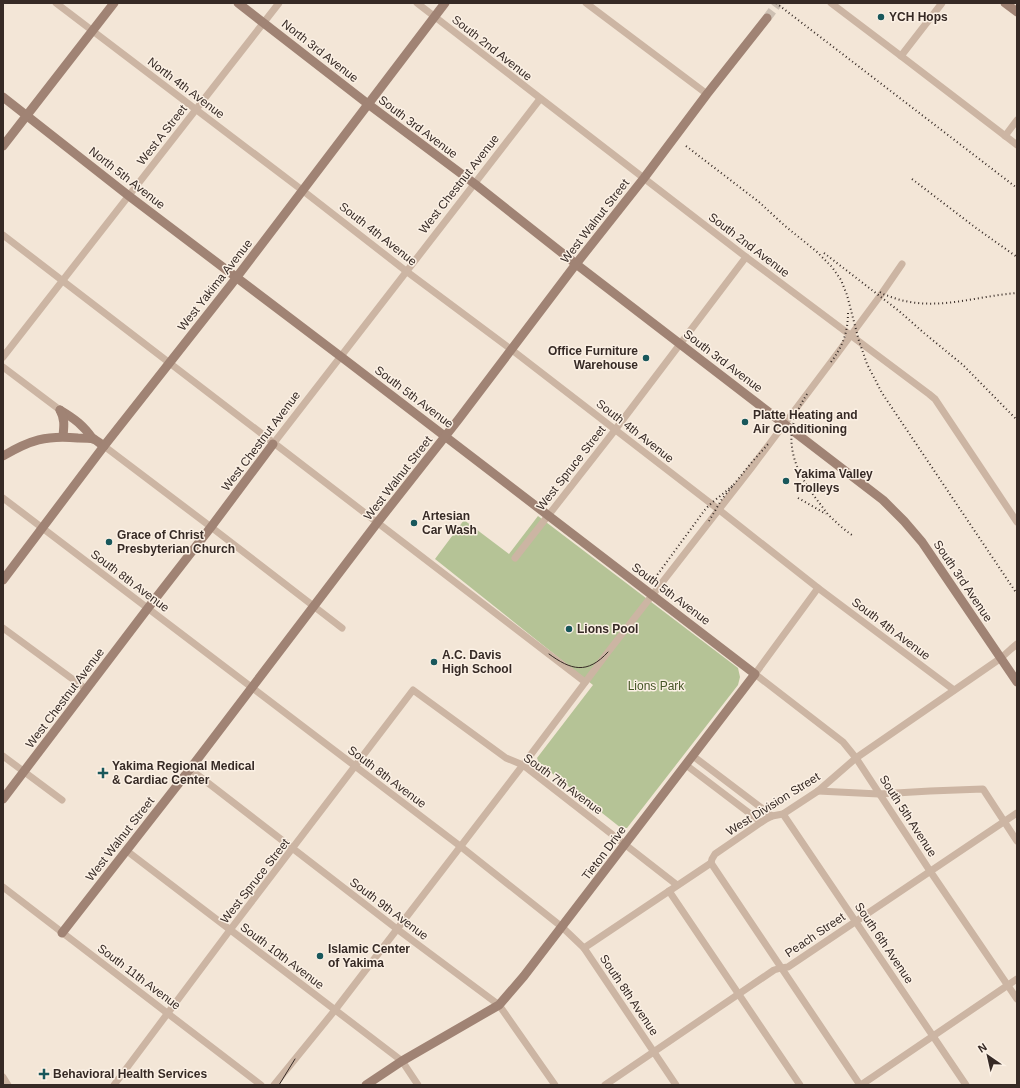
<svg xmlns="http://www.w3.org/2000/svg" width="1020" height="1088" viewBox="0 0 1020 1088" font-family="Arial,sans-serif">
	<rect width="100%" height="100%" fill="#f3e6d7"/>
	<!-- green -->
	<path fill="#b5c396" d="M 538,516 L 738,668 L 740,677 L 738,685 L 627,828 L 621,828 L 539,763 L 537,758 L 593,685 L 435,559 L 464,520 L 509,554 Z"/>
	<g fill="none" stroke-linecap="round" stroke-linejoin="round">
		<!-- secondary-tunnel -->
		<path stroke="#cdc0b3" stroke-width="9" stroke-dasharray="9 4.5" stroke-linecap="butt" d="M 767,18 L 778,3"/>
		<!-- street -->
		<g stroke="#ccb5a3" stroke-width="7">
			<path d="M 56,3 L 302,190 L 406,271 L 512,350 L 718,509 L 818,588 L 954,690"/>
			<path d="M 417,3 L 746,257 L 929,394 L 935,399 L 1017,522"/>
			<path d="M 586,3 L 707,94"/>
			<path d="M 831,3 L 901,56 L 1017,145"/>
			<path d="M 901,56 L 942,3"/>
			<path d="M 1005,136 L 1017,120"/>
			<path d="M 3,235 L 585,682"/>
			<path d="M 3,357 L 279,3"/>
			<path d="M 3,367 L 60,410"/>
			<path d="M 273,444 L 540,99"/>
			<path d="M 104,446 L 211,527 L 342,628"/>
			<path d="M 3,498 L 460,846 L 562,927 L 584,948 L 676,1085"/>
			<path d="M 515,558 L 615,430 L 746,257"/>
			<path d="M 818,588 L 755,674 L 843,742 L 856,758 L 930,871 L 1017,999"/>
			<path d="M 3,628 L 86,689"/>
			<path d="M 3,756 L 62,800"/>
			<path d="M 693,756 L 772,816"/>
			<path d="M 686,765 L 761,822"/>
			<path d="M 190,769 L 397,929 L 499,1005 L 555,1085"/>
			<path d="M 818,791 L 879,794 L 930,791 L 983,789 L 1017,841"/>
			<path d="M 783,814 L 966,1085"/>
			<path d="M 127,851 L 402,1061 L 418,1085"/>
			<path d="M 711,863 L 860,1085"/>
			<path d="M 3,887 L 261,1085"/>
			<path d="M 669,891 L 800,1085"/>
			<path d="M 584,948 L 711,863 L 712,859 L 715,854 L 766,819 L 772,816 L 783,814 L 818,791 L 856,758 L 1001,658 L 1011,649 L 1017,644"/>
			<path d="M 3,1077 L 8,1085"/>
			<path d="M 114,1085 L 230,930 L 413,690 L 506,758 L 523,765 L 677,885"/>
			<path d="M 274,1085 L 335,1010 L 523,765 L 608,652 L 752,467 L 831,362 L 880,296 L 902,264"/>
			<path d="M 605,1085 L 774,970 L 781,968 L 788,967 L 1017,813"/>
			<path d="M 861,1085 L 1017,979"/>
		</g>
		<!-- secondary -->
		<g stroke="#a08374" stroke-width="9">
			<path d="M 238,3 L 368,104 L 475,184 L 576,264 L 883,500 L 904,521 L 922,542 L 1017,682"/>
			<path d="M 1005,3 L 1017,12"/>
			<path d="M 3,97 L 129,196 L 348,362 L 755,674 L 524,976 L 499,1005 L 402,1061 L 366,1085"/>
			<path d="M 3,146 L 114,3"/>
			<path d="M 60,410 C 75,419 83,425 93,439"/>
			<path d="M 60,410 C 65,419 64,426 63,436"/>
			<path d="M 3,456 C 30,440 46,435 78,438 C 83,438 89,438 94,439 C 97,441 101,444 104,446"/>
			<path d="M 3,580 L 104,446 L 230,286 L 445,3"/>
			<path d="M 3,799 L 148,608 L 211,527 L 273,444"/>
			<path d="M 62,933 L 190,769 L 377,523 L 458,420 L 576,264 L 644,178 L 707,94 L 767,18"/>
		</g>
		<!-- tram -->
		<g stroke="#362a25" stroke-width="1">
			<path d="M 549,654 C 571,670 587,675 608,652"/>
			<path d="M 279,1085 L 295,1059"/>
		</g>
		<!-- rail -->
		<g stroke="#362a25" stroke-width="2" stroke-dasharray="1 3" stroke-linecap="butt">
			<path d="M 776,3 L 1017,188"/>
			<path d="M 686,146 L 759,202 L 785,226 L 816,251 L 832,267 L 841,280 L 847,295 L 859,341 L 867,364 L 882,393 L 1017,594"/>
			<path d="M 912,179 L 976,228 L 1017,257"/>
			<path d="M 824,253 L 899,311 L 924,333 L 963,365 L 1017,420"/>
			<path d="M 880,292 C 884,295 889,296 894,298 C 935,312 976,296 1017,293"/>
			<path d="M 831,362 C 843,346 848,332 848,312"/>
			<path d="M 807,394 C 800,405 794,417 792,430 C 788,458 804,484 821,505 C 825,511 830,517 835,521 C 840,526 846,531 852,535"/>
			<path d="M 798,498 L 826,514"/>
			<path d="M 709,521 L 722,499 L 752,462 L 769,443"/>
			<path d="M 655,578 L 704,511 C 712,501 724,494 733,485"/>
		</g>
	</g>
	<!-- markers -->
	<g fill="#18575b" stroke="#fbf0e4" stroke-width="1.5">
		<circle cx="881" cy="17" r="4"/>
		<circle cx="646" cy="358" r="4"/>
		<circle cx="745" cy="422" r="4"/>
		<circle cx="786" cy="481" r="4"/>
		<circle cx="414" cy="523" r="4"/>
		<circle cx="109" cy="542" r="4"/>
		<circle cx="569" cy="629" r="4"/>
		<circle cx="434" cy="662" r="4"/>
		<path d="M101 767h4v4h4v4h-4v4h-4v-4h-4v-4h4z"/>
		<circle cx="320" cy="956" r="4"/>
		<path d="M42 1068h4v4h4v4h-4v4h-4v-4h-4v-4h4z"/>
	</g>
	<g text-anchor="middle" stroke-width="3" stroke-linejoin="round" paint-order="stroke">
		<!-- poi labels -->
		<g font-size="12" font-weight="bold" fill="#362a25" stroke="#fbf0e4" text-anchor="start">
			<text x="889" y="21">YCH Hops</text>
			<text x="638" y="355" text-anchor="end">Office Furniture<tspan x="638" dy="14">Warehouse</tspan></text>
			<text x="753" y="419">Platte Heating and<tspan x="753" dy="14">Air Conditioning</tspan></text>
			<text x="794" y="478">Yakima Valley<tspan x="794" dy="14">Trolleys</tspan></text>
			<text x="422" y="520">Artesian<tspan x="422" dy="14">Car Wash</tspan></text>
			<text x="117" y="539">Grace of Christ<tspan x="117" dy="14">Presbyterian Church</tspan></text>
			<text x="577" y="633">Lions Pool</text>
			<text x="442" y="659">A.C. Davis<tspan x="442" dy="14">High School</tspan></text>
			<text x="112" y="770">Yakima Regional Medical<tspan x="112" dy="14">&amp; Cardiac Center</tspan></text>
			<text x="328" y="953">Islamic Center<tspan x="328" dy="14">of Yakima</tspan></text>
			<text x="53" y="1078">Behavioral Health Services</text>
		</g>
		<!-- street labels -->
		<g font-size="12" fill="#362a25" stroke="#fbf0e4">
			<text transform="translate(492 48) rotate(38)" y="4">South 2nd Avenue</text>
			<text transform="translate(320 51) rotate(38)" y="4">North 3rd Avenue</text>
			<text transform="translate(186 88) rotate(37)" y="4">North 4th Avenue</text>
			<text transform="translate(418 127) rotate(37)" y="4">South 3rd Avenue</text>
			<text transform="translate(162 135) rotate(-52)" y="4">West A Street</text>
			<text transform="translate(127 178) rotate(38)" y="4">North 5th Avenue</text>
			<text transform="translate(459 184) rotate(-52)" y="4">West Chestnut Avenue</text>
			<text transform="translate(595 221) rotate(-52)" y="4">West Walnut Street</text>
			<text transform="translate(378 234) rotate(38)" y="4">South 4th Avenue</text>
			<text transform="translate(749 245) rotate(37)" y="4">South 2nd Avenue</text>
			<text transform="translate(215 285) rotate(-52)" y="4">West Yakima Avenue</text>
			<text transform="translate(723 361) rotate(37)" y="4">South 3rd Avenue</text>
			<text transform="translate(414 397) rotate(37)" y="4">South 5th Avenue</text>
			<text transform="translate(635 431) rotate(38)" y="4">South 4th Avenue</text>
			<text transform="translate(261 441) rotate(-53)" y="4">West Chestnut Avenue</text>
			<text transform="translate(571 468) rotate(-52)" y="4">West Spruce Street</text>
			<text transform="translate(398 478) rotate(-52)" y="4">West Walnut Street</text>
			<text transform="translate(130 581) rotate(37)" y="4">South 8th Avenue</text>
			<text transform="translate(963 581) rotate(56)" y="4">South 3rd Avenue</text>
			<text transform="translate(671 594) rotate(37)" y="4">South 5th Avenue</text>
			<text transform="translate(891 629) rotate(37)" y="4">South 4th Avenue</text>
			<text transform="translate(65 698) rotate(-53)" y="4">West Chestnut Avenue</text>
			<text transform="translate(387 777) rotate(37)" y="4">South 8th Avenue</text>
			<text transform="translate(563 784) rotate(36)" y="4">South 7th Avenue</text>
			<text transform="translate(773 804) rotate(-32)" y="4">West Division Street</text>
			<text transform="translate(908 816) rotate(57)" y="4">South 5th Avenue</text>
			<text transform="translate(120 839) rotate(-52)" y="4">West Walnut Street</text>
			<text transform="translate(604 853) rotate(-53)" y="4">Tieton Drive</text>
			<text transform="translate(255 881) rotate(-52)" y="4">West Spruce Street</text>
			<text transform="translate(389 909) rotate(37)" y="4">South 9th Avenue</text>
			<text transform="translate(815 935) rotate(-34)" y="4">Peach Street</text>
			<text transform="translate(884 943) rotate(56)" y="4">South 6th Avenue</text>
			<text transform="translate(282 956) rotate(37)" y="4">South 10th Avenue</text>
			<text transform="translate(139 977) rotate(37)" y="4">South 11th Avenue</text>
			<text transform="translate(629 995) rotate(56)" y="4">South 8th Avenue</text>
		</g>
		<!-- park labels -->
		<g font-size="12" fill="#465627" stroke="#fbf0e4">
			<text x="656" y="690">Lions Park</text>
		</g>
	</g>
	<!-- border -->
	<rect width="1020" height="1088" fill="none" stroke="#362a25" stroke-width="8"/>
	<!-- north arrow -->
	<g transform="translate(988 1056) rotate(326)" stroke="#fbf0e4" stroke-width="3" paint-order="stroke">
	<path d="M0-3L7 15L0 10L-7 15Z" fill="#362a25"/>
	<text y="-6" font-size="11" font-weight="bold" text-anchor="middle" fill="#362a25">N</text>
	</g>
</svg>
